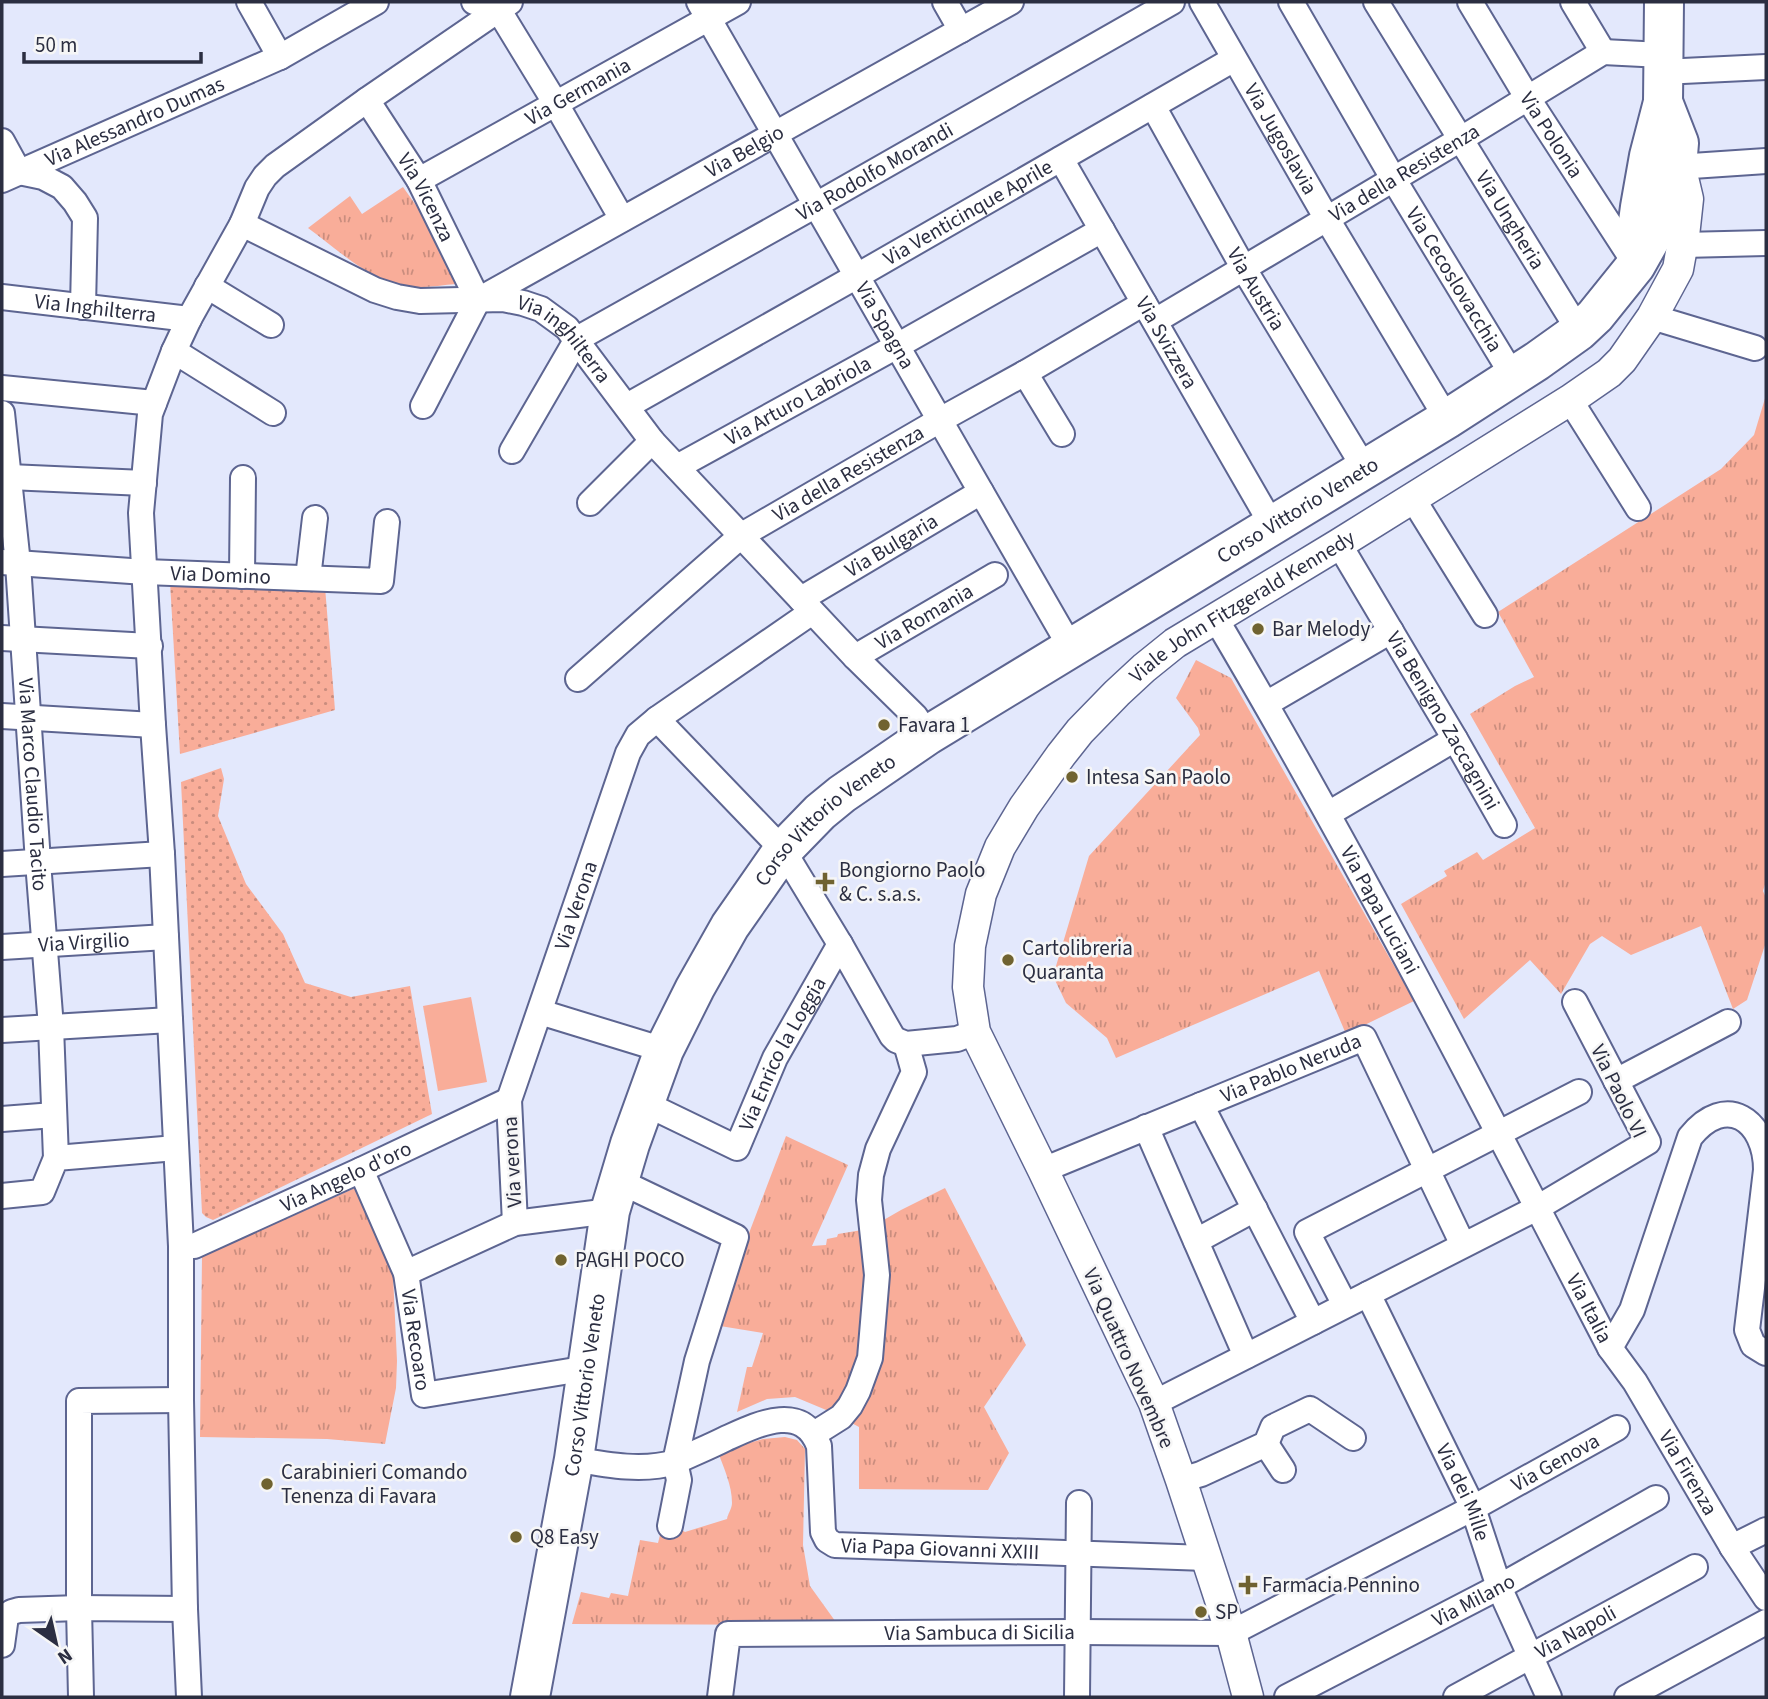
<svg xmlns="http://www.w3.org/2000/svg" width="1768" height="1699" viewBox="0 0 1768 1699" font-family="'Source Sans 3',sans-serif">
	<defs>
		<pattern id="grass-tufts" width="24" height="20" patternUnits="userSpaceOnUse" patternTransform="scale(1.75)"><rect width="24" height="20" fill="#f9ad99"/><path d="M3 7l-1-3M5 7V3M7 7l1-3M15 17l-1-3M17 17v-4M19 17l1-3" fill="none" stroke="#ca8d7e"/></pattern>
		<pattern id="garden-dots" width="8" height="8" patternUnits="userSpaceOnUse" patternTransform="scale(1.75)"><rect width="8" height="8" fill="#f9ad99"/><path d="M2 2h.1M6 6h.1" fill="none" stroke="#ca8d7e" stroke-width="1.8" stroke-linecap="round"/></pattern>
	</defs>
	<rect width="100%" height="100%" fill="#e3e8fc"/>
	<!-- grass -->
	<g fill="url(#grass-tufts)">
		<path d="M 403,187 L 430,225 L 457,284 C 442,285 427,288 413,287 C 373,284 338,250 308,228 L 350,196 L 362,214 Z"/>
		<path d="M 1766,395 L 1766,881 L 1763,891 L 1766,898 L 1766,942 L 1747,1000 L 1733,1009 L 1701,926 L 1631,955 L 1602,936 L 1590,944 L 1561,994 L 1530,960 L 1464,1019 L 1401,904 L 1447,876 L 1444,871 L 1477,852 L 1483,860 L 1535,828 L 1470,714 L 1515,686 L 1534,677 L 1498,612 L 1721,469 L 1754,435 Z"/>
		<path d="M 1196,660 L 1231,678 L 1414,1001 L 1346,1034 L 1319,971 L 1116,1058 L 1107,1038 L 1066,1003 L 1053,976 L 1089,856 L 1200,735 L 1198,728 L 1176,698 Z"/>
		<path d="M 786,1136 L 848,1165 L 812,1246 L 826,1245 L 827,1239 L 837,1237 L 838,1234 L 868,1229 L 901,1210 L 945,1188 L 1026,1345 L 984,1407 L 1009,1453 L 988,1490 L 859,1489 L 859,1427 L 831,1412 L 795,1397 L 767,1399 L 737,1412 L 747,1367 L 752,1367 L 763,1333 L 714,1325 Z"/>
		<path d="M 355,1188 L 393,1275 L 397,1361 L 396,1388 L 385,1444 L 327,1439 L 200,1437 L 202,1256 Z"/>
		<path d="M 785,1437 L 797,1440 L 805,1449 L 803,1545 L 810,1586 L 838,1625 L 572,1624 L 581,1592 L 609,1598 L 611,1593 L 628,1596 L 640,1540 L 658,1543 L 662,1527 L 680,1529 L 685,1532 L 727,1519 C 728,1514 732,1508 732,1503 C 732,1485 724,1469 718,1452 L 763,1439 Z"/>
	</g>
	<!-- park -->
	<path fill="#f9ad99" d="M 471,997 L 487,1082 L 438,1091 L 423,1006 Z"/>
	<!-- garden -->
	<g fill="url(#garden-dots)">
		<path d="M 170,582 L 325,587 L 335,710 L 180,754 Z"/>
		<path d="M 221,768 L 224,779 L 218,816 L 246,884 L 283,934 L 305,983 L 351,997 L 410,986 L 432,1114 L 213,1220 L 206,1217 L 202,1213 L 181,782 Z"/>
	</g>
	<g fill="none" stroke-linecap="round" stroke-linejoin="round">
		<defs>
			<g id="minor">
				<path d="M 249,2 L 280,57"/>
				<path d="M 474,2 L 498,9 L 556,104 L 622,219"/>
				<path id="s1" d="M 699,2 L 1071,648"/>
				<path d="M 945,2 L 961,30"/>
				<path id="s2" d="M 1202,2 L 1327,219 L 1447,419"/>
				<path id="s3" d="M 1291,2 L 1394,180 L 1513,376"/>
				<path id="s4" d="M 1376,2 L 1579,331"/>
				<path id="s5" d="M 1470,2 L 1527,97 L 1636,265"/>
				<path d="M 1573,2 L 1603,52"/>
				<path d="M 1662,72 L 1766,67"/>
				<path id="s6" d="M 367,100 L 419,180 L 478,300"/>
				<path id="s7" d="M 1153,106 L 1244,269 L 1365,469"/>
				<path d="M 2,141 L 19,172 L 43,177 L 62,187 L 75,202 L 85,218 L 83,307"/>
				<path id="s8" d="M 1061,159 L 1272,525"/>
				<path d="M 1677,167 L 1766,161"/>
				<path id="s9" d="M 2,180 L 280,57 L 376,2"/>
				<path id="s10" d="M 419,180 L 738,2"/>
				<path id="s11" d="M 242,224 L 375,290 L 397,297 L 420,301 L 503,299 L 523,303 L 541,309 L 567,328 L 652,441 L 855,657 L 915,716 L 928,735"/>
				<path d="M 1683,245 L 1766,243"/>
				<path d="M 207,286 L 271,325"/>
				<path id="s12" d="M 2,297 L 189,319"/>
				<path id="s13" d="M 480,299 L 1011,2"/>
				<path d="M 1652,317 L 1755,348"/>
				<path id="s14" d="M 1155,321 L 1461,139 L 1603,52 L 1662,55"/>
				<path d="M 174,351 L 273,413"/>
				<path d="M 1025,373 L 1062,434"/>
				<path d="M 2,388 L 154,403"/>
				<path d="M 1570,400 L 1638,508"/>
				<path d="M 423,406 L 478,300"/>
				<path id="s15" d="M 627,406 L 857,276 L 1234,59"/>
				<path id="s16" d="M 2,413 L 18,564 L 38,862 L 51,1027 L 56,1158"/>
				<path id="s17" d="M 512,451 L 577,339 L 816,205 L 1172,2"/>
				<path id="s18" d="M 677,467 L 897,346 L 1102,230"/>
				<path d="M 9,477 L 144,483"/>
				<path d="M 1413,499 L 1485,615"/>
				<path d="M 590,503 L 652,441"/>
				<path id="s19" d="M 1339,544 L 1455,739 L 1504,825"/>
				<path id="s20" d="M 2,562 L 145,572 L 381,581 L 387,522"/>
				<path d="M 242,576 L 243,478"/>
				<path d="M 308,578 L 315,518"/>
				<path id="s21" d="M 801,599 L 981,492"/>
				<path id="s22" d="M 1216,619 C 1357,857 1483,1103 1610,1348 L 1635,1382 L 1732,1547 L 1766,1598"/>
				<path d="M 2,638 L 150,646"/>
				<path id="s23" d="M 855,657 L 995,575"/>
				<path id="s24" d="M 578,679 L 742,535 L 940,420 L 1025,373 L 1144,303"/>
				<path d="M 1266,704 L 1391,631"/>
				<path d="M 2,716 L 153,725"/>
				<path d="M 657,719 L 783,850 L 840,944 L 892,1036 L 896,1040 L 906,1044 L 957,1039 L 975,1032"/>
				<path d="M 1328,814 L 1455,739"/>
				<path d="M 2,864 L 162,854"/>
				<path id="s25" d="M 2,947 L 166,937"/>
				<path d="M 540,1012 L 664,1050"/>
				<path d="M 2,1030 L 170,1020"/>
				<path d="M 1616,1081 L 1728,1022"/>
				<path id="s26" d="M 644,1103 L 737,1148 L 775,1058 L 840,944"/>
				<path d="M 1201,1105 L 1313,1322"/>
				<path d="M 2,1119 L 54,1115"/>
				<path d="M 1146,1127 L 1246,1356"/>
				<path id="s27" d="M 361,1170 L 406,1273 L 424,1395 L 588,1368"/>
				<path id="s28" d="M 1043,1170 L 1364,1038 L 1463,1245"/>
				<path d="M 619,1181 L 736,1237 L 697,1361 L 675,1462 L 679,1480 L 670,1526"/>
				<path d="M 2,1196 L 42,1192 L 56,1158 L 176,1148"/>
				<path id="s29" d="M 515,1223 L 509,1100 L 628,753 L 638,735 L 657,719 L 812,612"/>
				<path d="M 1196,1241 L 1255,1209"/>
				<path id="s30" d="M 181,1246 L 194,1246 L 361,1170 L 509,1100"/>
				<path d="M 406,1273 L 515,1223 L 610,1211"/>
				<path id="s31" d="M 1368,1294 L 1473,1508 L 1499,1587 L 1549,1697"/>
				<path d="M 1345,1305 L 1307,1232 L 1579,1092"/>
				<path d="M 1610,1348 L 1632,1310 L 1690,1137 C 1726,1092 1766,1120 1766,1170 L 1747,1330 L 1753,1345 L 1766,1353"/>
				<path d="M 1154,1403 L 1537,1208 L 1648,1142 L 1575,1002"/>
				<path d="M 814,1434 L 841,1417 L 850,1406 L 858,1391 L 870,1358 L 877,1275 L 869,1200 L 871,1175 L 878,1149 L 914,1072 L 906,1044"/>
				<path d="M 1266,1444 L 1283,1470"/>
				<path id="s32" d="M 574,1459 C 607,1465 643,1472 675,1462 C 692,1454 709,1447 725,1439 C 756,1425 802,1401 819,1446 L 823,1532 L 827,1540 L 835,1545 L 1206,1558"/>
				<path d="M 1181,1480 L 1201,1474 L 1266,1444 L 1273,1427 L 1310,1409 L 1353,1438"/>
				<path d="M 1732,1547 L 1766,1530"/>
				<path d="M 2,1645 L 6,1616 L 12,1612 L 19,1610 L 79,1608 L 185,1609"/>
				<path d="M 81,1697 L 79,1608 L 79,1401 L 181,1400"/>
				<path d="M 189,1697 L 185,1609 L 181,1400 L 181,1246 L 162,854 L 153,725 L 141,513 L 150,414 L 174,351 L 189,319 L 242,224 L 257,188 L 265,176 L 275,166 L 367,100 L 510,2"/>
				<path id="s33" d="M 720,1697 L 728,1634 L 1077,1632 L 1231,1633 L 1473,1508 L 1617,1428"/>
				<path d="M 1077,1697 L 1079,1503"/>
				<path id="s34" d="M 1287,1697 L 1499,1587 L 1656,1498"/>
				<path id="s35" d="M 1456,1697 L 1695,1567"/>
				<path d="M 1627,1697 L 1766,1622"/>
			</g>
			<g id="tertiary">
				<path id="s36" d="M 1248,1697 L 1231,1633 L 1181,1480 L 1154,1403 L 1043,1170 L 975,1032 L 968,987 L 969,967 L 970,946 L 981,894 L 1000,847 L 1024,807 L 1061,755 L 1080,731 L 1117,693 L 1144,668 L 1175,643 L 1339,544 L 1570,400 L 1609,373 L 1622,360 L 1652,317 L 1678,269 L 1684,236 L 1688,199 L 1684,182 L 1679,170"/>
			</g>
			<g id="primary">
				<path d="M 1636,249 L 1637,229 L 1640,207 L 1649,156 L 1663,102 L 1664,2"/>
				<path id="s37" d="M 530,1697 L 574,1459 L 610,1211 L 630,1144 L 664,1050 L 695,988 L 730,926 L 783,850 L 820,812 L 842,794 L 928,735 L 1447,419 L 1537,361 L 1579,331 L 1595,316 L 1636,265 L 1663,217 L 1672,194 L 1677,167 L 1679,143 L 1663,102"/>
			</g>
		</defs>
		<!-- minor casing -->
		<use href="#minor" stroke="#5d6591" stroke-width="28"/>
		<!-- tertiary casing -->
		<use href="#tertiary" stroke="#5d6591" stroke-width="33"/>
		<!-- primary casing -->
		<use href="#primary" stroke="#5d6591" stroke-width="42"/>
		<!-- minor -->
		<use href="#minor" stroke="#fff" stroke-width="24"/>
		<!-- tertiary -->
		<use href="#tertiary" stroke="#fff" stroke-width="30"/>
		<!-- primary -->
		<use href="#primary" stroke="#fff" stroke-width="38"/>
	</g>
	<!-- markers -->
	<g fill="#706330" stroke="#f6f6f6" stroke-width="2.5">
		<circle cx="1258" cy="629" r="7"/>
		<circle cx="884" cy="725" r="7"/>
		<circle cx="1072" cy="777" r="7"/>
		<path d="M821.5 871.5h7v7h7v7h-7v7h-7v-7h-7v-7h7z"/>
		<circle cx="1008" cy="960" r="7"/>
		<circle cx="561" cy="1260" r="7"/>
		<circle cx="267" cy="1484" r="7"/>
		<circle cx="516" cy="1537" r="7"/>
		<path d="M1244.5 1574.5h7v7h7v7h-7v7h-7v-7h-7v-7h7z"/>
		<circle cx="1201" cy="1612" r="7"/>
	</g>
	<g text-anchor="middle" stroke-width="5" stroke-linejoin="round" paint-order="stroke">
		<!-- street labels -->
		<g font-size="21" fill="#2b2e41" stroke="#f6f6f6">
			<text dy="7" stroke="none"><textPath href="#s10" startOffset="182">Via Germania</textPath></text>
			<text dy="7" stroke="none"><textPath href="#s9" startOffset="145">Via Alessandro Dumas</textPath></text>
			<text dy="7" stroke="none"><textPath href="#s5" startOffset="156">Via Polonia</textPath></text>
			<text dy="7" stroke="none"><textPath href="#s2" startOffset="158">Via Jugoslavia</textPath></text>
			<text dy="7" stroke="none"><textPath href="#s13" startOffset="303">Via Belgio</textPath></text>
			<text dy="7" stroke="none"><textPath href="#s17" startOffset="471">Via Rodolfo Morandi</textPath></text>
			<text dy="7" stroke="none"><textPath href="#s14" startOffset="290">Via della Resistenza</textPath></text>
			<text dy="7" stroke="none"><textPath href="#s6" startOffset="114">Via Vicenza</textPath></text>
			<text dy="7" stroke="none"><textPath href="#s15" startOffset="392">Via Venticinque Aprile</textPath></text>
			<text dy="7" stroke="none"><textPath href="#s4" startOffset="256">Via Ungheria</textPath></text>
			<text dy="7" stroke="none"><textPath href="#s3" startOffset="322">Via Cecoslovacchia</textPath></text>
			<text dy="7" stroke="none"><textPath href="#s7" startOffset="210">Via Austria</textPath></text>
			<text dy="7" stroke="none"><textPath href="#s12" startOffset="94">Via Inghilterra</textPath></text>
			<text dy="7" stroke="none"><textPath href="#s1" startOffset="373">Via Spagna</textPath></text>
			<text dy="7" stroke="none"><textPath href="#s8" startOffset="212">Via Svizzera</textPath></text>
			<text dy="7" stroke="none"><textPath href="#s11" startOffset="354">Via inghilterra</textPath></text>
			<text dy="7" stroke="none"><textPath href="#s18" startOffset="138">Via Arturo Labriola</textPath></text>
			<text dy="7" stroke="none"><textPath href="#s24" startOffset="341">Via della Resistenza</textPath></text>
			<text dy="7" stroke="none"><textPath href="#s37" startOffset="1514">Corso Vittorio Veneto</textPath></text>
			<text dy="7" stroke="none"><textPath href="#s21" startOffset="105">Via Bulgaria</textPath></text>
			<text dy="7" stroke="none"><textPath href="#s20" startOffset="219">Via Domino</textPath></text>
			<text dy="7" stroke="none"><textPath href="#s36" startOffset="1258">Viale John Fitzgerald Kennedy</textPath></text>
			<text dy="7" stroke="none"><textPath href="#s23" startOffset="80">Via Romania</textPath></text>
			<text dy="7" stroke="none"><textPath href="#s19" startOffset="205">Via Benigno Zaccagnini</textPath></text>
			<text dy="7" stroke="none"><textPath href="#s16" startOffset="373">Via Marco Claudio Tacito</textPath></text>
			<text dy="7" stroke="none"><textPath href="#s37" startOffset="947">Corso Vittorio Veneto</textPath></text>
			<text dy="7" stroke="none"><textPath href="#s29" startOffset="329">Via Verona</textPath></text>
			<text dy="7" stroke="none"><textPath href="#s22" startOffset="334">Via Papa Luciani</textPath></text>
			<text dy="7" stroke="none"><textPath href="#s25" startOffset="82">Via Virgilio</textPath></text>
			<text dy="7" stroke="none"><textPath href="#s26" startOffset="208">Via Enrico la Loggia</textPath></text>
			<text dy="7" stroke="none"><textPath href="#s28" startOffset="268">Via Pablo Neruda</textPath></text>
			<text transform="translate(1619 1091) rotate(64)" y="7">Via Paolo VI</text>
			<text transform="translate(512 1162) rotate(-93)" y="7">Via verona</text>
			<text dy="7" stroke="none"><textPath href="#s30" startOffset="180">Via Angelo d'oro</textPath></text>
			<text dy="7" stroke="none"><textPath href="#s22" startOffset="784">Via Italia</textPath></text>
			<text dy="7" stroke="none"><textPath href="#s27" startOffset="180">Via Recoaro</textPath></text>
			<text transform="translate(1129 1358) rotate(66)" y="7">Via Quattro Novembre</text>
			<text dy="7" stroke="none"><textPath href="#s37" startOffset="317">Corso Vittorio Veneto</textPath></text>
			<text dy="7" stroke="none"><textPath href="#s33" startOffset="933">Via Genova</textPath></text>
			<text dy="7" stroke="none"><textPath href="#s22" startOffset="976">Via Firenza</textPath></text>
			<text dy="7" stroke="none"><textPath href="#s31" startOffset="220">Via dei Mille</textPath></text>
			<text dy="7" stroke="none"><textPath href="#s32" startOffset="476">Via Papa Giovanni XXIII</textPath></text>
			<text dy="7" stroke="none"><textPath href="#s34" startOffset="210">Via Milano</textPath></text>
			<text dy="7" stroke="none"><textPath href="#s33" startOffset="315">Via Sambuca di Sicilia</textPath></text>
			<text dy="7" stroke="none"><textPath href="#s35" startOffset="136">Via Napoli</textPath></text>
		</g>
		<!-- poi labels -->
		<g font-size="21" fill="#2b2e41" stroke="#f6f6f6" text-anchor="start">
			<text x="1272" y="636">Bar Melody</text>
			<text x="898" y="732">Favara 1</text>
			<text x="1086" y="784">Intesa San Paolo</text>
			<text x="839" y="877">Bongiorno Paolo<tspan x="839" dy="24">&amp; C. s.a.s.</tspan></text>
			<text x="1022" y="955">Cartolibreria<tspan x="1022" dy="24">Quaranta</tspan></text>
			<text x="575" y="1267">PAGHI POCO</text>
			<text x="281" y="1479">Carabinieri Comando<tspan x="281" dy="24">Tenenza di Favara</tspan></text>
			<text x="530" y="1544">Q8 Easy</text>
			<text x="1262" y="1592">Farmacia Pennino</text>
			<text x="1215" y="1619">SP</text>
		</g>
	</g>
	<!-- border -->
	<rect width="1768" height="1699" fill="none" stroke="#2b2e41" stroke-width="7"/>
	<!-- north arrow -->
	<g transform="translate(56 1643) rotate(146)" stroke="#f6f6f6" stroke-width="5" paint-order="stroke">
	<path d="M0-5L12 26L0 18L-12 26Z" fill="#2b2e41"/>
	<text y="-10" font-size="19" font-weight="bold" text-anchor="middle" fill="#2b2e41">N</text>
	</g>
	<!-- scale -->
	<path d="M24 52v10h177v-10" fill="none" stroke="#2b2e41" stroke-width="3.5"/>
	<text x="35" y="52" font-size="21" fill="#2b2e41" stroke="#f6f6f6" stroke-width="5" paint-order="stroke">50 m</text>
</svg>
